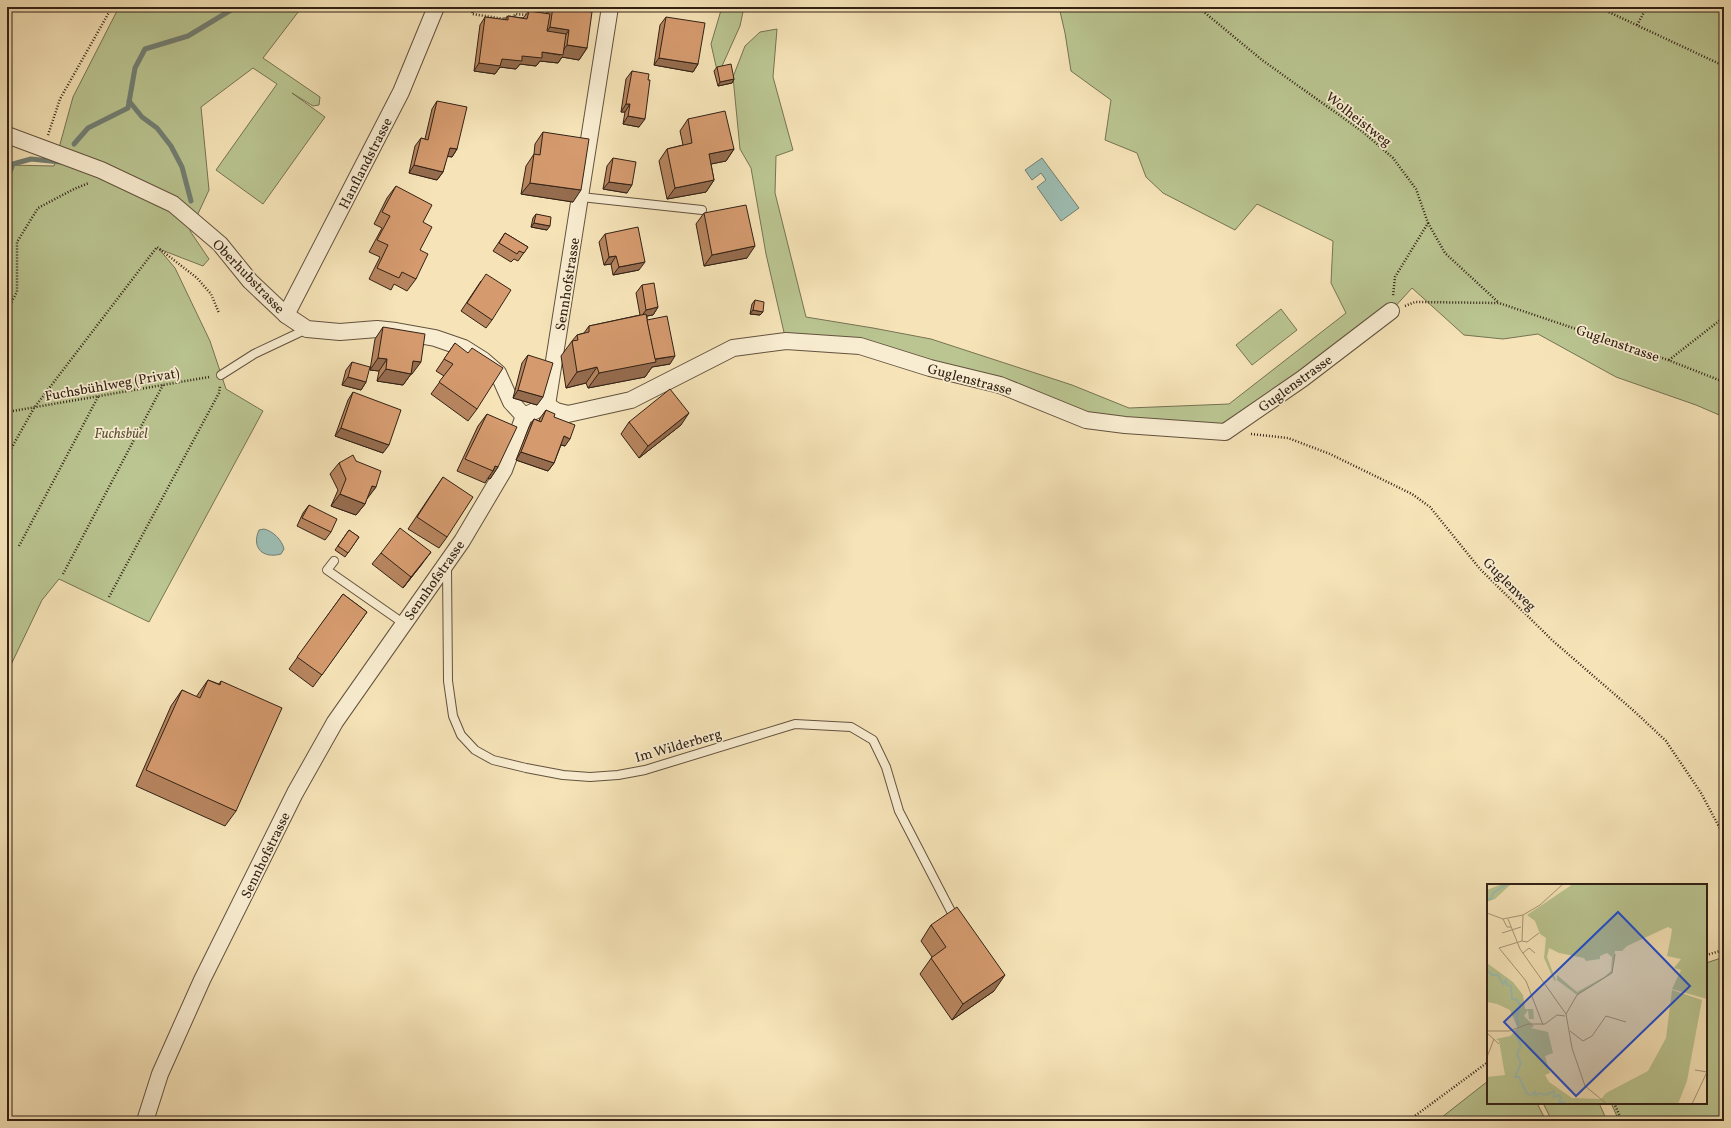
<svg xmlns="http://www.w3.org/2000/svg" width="1731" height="1128" viewBox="0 0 1731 1128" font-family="Vollkorn,serif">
	<rect width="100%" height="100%" fill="#f6e4b8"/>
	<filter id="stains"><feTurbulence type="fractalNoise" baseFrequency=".005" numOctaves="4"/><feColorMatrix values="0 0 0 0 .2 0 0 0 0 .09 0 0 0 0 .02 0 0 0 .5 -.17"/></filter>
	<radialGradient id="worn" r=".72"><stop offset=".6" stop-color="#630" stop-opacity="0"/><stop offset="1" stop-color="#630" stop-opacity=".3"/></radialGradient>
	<!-- green -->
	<g fill="#bac591" stroke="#767353">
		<path d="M 119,7 L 302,7 L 263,58 L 320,97 L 319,105 L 313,106 L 292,93 L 325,117 L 263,204 L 216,170 L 277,84 L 253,68 L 201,107 L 209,190 L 190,231 L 209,259 L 203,266 L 159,249 L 175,268 L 210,341 L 226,389 L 263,411 L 149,622 L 59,579 L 42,600 L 7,673 L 7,165 L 54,166 L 73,97 Z"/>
		<path d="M 722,7 L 744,7 L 740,26 L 718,75 L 711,44 Z"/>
		<path d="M 1059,7 L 1724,7 L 1724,417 L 1696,405 L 1616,377 L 1538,334 L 1503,339 L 1464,335 L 1412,288 L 1391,311 L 1225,432 L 1125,425 L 860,346 L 786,341 L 766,254 L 751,168 L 740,149 L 733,77 L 745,46 L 760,32 L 777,29 L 773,77 L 793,150 L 776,156 L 775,193 L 806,317 L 873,328 L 931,339 L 1072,385 L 1129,408 L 1229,404 L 1346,313 L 1331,283 L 1333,241 L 1257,204 L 1235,230 L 1163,193 L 1146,177 L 1137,153 L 1105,140 L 1111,100 L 1071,71 L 1065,33 Z"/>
		<path d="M 1281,309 L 1297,330 L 1252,365 L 1236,345 Z"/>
		<path d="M 1724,957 L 1724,1121 L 1619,1121 L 1611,1103 L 1706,1103 L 1706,963 Z"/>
		<path d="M 1488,1081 L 1488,1103 L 1537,1103 L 1546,1121 L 1437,1121 Z"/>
		<path d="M 1543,1103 L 1599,1103 L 1607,1121 L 1552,1121 Z"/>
	</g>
	<!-- water -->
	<g fill="#9dbeb4" stroke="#727f74">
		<path d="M 1042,158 L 1079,208 L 1061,221 L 1037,187 L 1046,180 L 1041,173 L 1032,180 L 1025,170 Z"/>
		<path d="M 264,529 C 273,531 282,540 284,549 L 281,554 C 263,559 251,548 259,530 Z"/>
	</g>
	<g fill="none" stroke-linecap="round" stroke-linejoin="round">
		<!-- stream -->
		<g stroke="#727f74" stroke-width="5">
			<path d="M 129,101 L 142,117 L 157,128 L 171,146 L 182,167 L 191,201"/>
			<path d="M 74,144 L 88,128 L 128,108 L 135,68 L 145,49 L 188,36 L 236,7"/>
			<path d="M 7,179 L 13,164 L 31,159 L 60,162"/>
		</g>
		<defs>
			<g id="lane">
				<path d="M 581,197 L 702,210"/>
				<path d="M 221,375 L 254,354 L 307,329"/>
				<path d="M 334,561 L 327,570 L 403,623"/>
				<path d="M 447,566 L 448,681 L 453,716 L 461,735 L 475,750 L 493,760 L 526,768 L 563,775 L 590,777 L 618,775 L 645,770 L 795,724 L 851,727 L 873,740 L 886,767 L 899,811 L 956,921"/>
			</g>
			<g id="street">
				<path d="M 7,135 L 101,170 L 173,204 L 220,244 L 250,281 L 286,315 L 307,329 L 340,332 L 377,329 L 396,331 L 435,338 L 464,348 L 483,360 L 498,373 L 511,402 L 524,416"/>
				<path d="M 286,315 L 401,92 L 436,7"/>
				<path d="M 547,405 L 556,411 L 568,414 L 631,400 L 733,348 L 786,341 L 860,346 L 930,368 L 1000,385 L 1086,420 L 1125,425 L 1225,432 L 1302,379 L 1391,311"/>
				<path d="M 145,1121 L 160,1074 L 202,980 L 295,793 L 335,722 L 462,541 L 504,470 L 524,416 L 547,405 L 610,7"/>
			</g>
		</defs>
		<!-- lane casing -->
		<use href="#lane" stroke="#63523e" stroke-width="10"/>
		<!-- street casing -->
		<use href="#street" stroke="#63523e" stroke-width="18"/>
		<!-- path -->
		<g stroke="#322115" stroke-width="2.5" stroke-dasharray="1 2" stroke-linecap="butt">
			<path d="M 468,7 L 473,8 L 472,14 L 505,19 L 505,17 L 514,17 L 515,14 L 527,15"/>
			<path d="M 573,7 L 595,10"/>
			<path d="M 1198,7 L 1262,60 L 1363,132 L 1393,158 L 1416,189 L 1428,223 L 1395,277 L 1393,296"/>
			<path d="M 1598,7 L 1724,66"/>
			<path d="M 536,14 L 537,11 L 548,12 L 548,10 L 552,10"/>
			<path d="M 1637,25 L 1647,7"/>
			<path d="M 48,135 L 60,99 L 112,7"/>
			<path d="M 1428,223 L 1445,253 L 1498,302"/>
			<path d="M 1405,306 L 1415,302 L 1499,303 L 1668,360 L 1724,382"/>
			<path d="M 7,310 L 17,292 L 17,242 L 38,208 L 74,189 L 89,183"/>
			<path d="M 1669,360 L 1724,317"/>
			<path d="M 7,412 L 209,377"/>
			<path d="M 1251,434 L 1288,438 L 1330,454 L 1412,494 L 1430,507 L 1480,569 L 1553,641 L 1634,711 L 1666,741 L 1701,793 L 1724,836"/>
			<path d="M 7,456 L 34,408 L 157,247 L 197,278 L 211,294 L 219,313"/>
			<path d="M 19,546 L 99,395"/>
			<path d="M 63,574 L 163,385"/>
			<path d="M 109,597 L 219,393 L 220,386"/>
			<path d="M 1706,955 L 1724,950"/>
			<path d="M 1614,1103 L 1622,1121"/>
			<path d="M 1408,1121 L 1488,1062"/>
		</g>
		<!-- lane -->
		<use href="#lane" stroke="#f9edd1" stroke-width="8"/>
		<!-- street -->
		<use href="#street" stroke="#f9edd1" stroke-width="16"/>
	</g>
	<!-- wall -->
	<g fill="#b7855f" stroke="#322115">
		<path d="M 552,7 L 578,7 L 577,10 L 587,48 L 579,60 L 562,57 L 558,63 L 540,61 L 536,66 L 520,64 L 516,69 L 500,67 L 495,74 L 474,71 L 480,25 L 485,17 L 505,20 L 508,16 L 523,18 L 529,11 L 547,14 Z"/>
		<path d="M 666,17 L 698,64 L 693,72 L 654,65 L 660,25 Z"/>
		<path d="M 717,67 L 734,79 L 732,83 L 718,86 L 714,71 Z"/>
		<path d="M 632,71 L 648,80 L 639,127 L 623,124 L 625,112 L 621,112 L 626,79 Z"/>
		<path d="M 437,101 L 457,149 L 452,157 L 447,156 L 443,172 L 437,180 L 409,173 L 415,146 L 421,138 L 425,139 L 432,109 Z"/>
		<path d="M 688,119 L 734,149 L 726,161 L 711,164 L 714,180 L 706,192 L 667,199 L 659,161 L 667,149 L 683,145 L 680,131 Z"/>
		<path d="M 543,132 L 573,202 L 521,194 L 526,166 L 534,154 L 535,144 Z"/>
		<path d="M 613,158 L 627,193 L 603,189 L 607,166 Z"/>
		<path d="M 396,186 L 423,222 L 416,279 L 407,291 L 394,284 L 391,290 L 369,279 L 380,257 L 369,252 L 382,228 L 374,224 L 387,198 Z"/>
		<path d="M 704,213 L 747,258 L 704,266 L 696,224 Z"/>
		<path d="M 536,214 L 547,230 L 531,227 L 533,218 Z"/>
		<path d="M 505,233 L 528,247 L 518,261 L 514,259 L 511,262 L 493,251 Z"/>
		<path d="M 605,234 L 639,270 L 613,275 L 611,264 L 604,265 L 599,242 Z"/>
		<path d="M 481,281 L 492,320 L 486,328 L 461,311 Z"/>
		<path d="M 642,285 L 658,307 L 653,315 L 647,316 L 647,320 L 670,364 L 652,367 L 645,377 L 588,388 L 586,383 L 566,388 L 561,356 L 572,341 L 577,335 L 584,333 L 589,326 L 640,315 L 636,293 Z"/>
		<path d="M 755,300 L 760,315 L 750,314 L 752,304 Z"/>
		<path d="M 383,327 L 412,374 L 411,374 L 403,385 L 377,381 L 379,371 L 370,370 L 375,339 Z"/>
		<path d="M 455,343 L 477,409 L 468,421 L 431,394 L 444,376 L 436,371 Z"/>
		<path d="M 528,355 L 537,405 L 513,398 L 522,363 Z"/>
		<path d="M 352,362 L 366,382 L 361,390 L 342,385 L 346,370 Z"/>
		<path d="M 353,392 L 383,453 L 335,436 L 348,400 Z"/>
		<path d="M 546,410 L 554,417 L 565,446 L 561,445 L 554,463 L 548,471 L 516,460 L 529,427 L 534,419 L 539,421 L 540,418 Z"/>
		<path d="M 487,414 L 498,467 L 490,479 L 488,478 L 485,483 L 457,471 L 478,426 Z"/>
		<path d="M 629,422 L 681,425 L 639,458 L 621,434 Z"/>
		<path d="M 356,461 L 376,487 L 367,498 L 365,504 L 356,515 L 331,506 L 338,490 L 330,474 L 339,463 Z"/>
		<path d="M 443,477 L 447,537 L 439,548 L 408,529 Z"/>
		<path d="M 309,505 L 331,532 L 325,540 L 297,526 L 303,513 Z"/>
		<path d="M 349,530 L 359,537 L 345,557 L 335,550 Z"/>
		<path d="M 381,553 L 422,564 L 403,588 L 372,564 Z"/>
		<path d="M 343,594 L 367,612 L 313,687 L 289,669 Z"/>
		<path d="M 208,680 L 219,684 L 221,681 L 236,811 L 225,826 L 136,786 L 171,706 L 182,690 L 196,697 Z"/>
		<path d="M 931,925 L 994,991 L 952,1020 L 920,974 L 932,957 L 921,941 Z"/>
	</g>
	<!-- shaded-wall -->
	<g fill="#956c4e" stroke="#322115">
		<path d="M 550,27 L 569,30 L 561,42 L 542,39 Z"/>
		<path d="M 567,45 L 587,48 L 579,60 L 562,57 L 558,63 L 540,61 L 536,66 L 520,64 L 516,69 L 500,67 L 495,74 L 474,71 L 479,63 L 542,52 L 560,55 Z"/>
		<path d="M 659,58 L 698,64 L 693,72 L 654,65 Z"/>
		<path d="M 734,79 L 732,83 L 718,86 L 720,82 Z"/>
		<path d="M 626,104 L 630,104 L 625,112 L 621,112 Z"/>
		<path d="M 628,116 L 645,119 L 639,127 L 623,124 Z"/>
		<path d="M 450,148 L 457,149 L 452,157 L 444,156 Z"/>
		<path d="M 734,149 L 726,161 L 701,166 L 709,154 Z"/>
		<path d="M 414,165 L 443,172 L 437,180 L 409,173 Z"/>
		<path d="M 714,180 L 706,192 L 667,199 L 675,188 Z"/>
		<path d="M 609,182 L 632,185 L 627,193 L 603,189 Z"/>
		<path d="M 530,183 L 581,190 L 573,202 L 521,194 Z"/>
		<path d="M 534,223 L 550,226 L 547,230 L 531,227 Z"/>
		<path d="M 755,246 L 747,258 L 704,266 L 712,255 Z"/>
		<path d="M 616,256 L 611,264 L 604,265 L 609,257 Z"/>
		<path d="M 645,262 L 639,270 L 613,275 L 619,267 Z"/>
		<path d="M 658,307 L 653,315 L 641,317 L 646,310 Z"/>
		<path d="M 753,310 L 763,312 L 760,315 L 750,314 Z"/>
		<path d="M 675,356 L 670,364 L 652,367 L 645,377 L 588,388 L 599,373 L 651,360 Z"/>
		<path d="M 378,358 L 387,359 L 379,371 L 370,370 Z"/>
		<path d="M 413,361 L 421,362 L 412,374 L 405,373 Z"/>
		<path d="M 597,367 L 586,383 L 566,388 L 577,372 Z"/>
		<path d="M 386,369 L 411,374 L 403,385 L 377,381 Z"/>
		<path d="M 348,377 L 366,382 L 361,390 L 342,385 Z"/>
		<path d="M 518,390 L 543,397 L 537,405 L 513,398 Z"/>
		<path d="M 689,413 L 681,425 L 639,458 L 648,446 Z"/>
		<path d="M 341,428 L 389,445 L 383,453 L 335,436 Z"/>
		<path d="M 564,436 L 570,439 L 565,446 L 558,444 Z"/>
		<path d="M 521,452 L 554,463 L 548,471 L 516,460 Z"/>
		<path d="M 495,466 L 498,467 L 490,479 L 488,478 L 493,471 Z"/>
		<path d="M 372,486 L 376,487 L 367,499 L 364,498 Z"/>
		<path d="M 340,494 L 365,504 L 356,515 L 331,506 Z"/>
		<path d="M 431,552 L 422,564 L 403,588 L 411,577 Z"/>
		<path d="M 1005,975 L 994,991 L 952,1020 L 963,1004 Z"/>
	</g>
	<!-- building -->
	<g fill="#d59b6f" stroke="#322115">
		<path d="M 553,7 L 578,7 L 577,10 L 592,12 L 587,48 L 567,45 L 569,30 L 550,27 Z"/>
		<path d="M 529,11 L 550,14 L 547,31 L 566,34 L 563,55 L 542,52 L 542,58 L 522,56 L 522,61 L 502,59 L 500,66 L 479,63 L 485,17 L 508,20 L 508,16 L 527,19 Z"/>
		<path d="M 666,17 L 705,23 L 698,64 L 659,58 Z"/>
		<path d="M 731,64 L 734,79 L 720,82 L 717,67 Z"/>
		<path d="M 632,71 L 649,74 L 648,80 L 650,80 L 645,119 L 628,116 L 630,104 L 626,104 Z"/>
		<path d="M 437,101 L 467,107 L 457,149 L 450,148 L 443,172 L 414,165 L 421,138 L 428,140 Z"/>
		<path d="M 725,111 L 734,149 L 709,154 L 714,180 L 675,188 L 667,149 L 692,143 L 688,119 Z"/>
		<path d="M 543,132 L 589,139 L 581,190 L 530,183 L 534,154 L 540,155 Z"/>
		<path d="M 613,158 L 636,162 L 632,185 L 609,182 Z"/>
		<path d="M 396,186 L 432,205 L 423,222 L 432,227 L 420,250 L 428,254 L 416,279 L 402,272 L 399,278 L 377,268 L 388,245 L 377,240 L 390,216 L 382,212 Z"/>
		<path d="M 746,205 L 755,246 L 712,255 L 704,213 Z"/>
		<path d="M 536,214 L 551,217 L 550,226 L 534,223 Z"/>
		<path d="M 638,227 L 645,262 L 619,267 L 616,256 L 609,257 L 605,234 Z"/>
		<path d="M 505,233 L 528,247 L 524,253 L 519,251 L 517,254 L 499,243 Z"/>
		<path d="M 486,274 L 511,290 L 492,320 L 467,303 Z"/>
		<path d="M 654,283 L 658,307 L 646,310 L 642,285 Z"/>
		<path d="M 755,300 L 764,302 L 763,312 L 753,310 Z"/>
		<path d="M 646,314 L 656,362 L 599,373 L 597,367 L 577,372 L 572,341 L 578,340 L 577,335 L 589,332 L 589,326 Z"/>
		<path d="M 667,316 L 675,356 L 655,359 L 647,320 Z"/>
		<path d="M 383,327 L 425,334 L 421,362 L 413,361 L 411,374 L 386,369 L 387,359 L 378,358 Z"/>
		<path d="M 455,343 L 468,353 L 472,348 L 503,368 L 477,409 L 439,382 L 453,364 L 444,359 Z"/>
		<path d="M 528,355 L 553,363 L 543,397 L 518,390 Z"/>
		<path d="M 352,362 L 370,367 L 366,382 L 348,377 Z"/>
		<path d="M 670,389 L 689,413 L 648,446 L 629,422 Z"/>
		<path d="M 353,392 L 401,410 L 389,445 L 341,428 Z"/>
		<path d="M 546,410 L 555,414 L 554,417 L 575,425 L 570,439 L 564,436 L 554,463 L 521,452 L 534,419 L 541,422 Z"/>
		<path d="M 487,414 L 517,427 L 498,467 L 495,466 L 493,471 L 465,459 Z"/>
		<path d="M 353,455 L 356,461 L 381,471 L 376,487 L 372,486 L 365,504 L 340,494 L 346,479 L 339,463 Z"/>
		<path d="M 443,477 L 473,497 L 447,537 L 417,517 Z"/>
		<path d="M 309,505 L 337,519 L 331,532 L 302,518 Z"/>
		<path d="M 400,528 L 431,552 L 411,577 L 381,553 Z"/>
		<path d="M 349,530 L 359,537 L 348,553 L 338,546 Z"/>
		<path d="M 343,594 L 367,612 L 322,675 L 297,657 Z"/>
		<path d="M 208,680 L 220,685 L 221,681 L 282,708 L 236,811 L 146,770 L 182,690 L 200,698 Z"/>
		<path d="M 957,907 L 1005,975 L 963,1004 L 931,958 L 946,947 L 931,925 Z"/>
	</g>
	<g text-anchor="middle" stroke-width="3.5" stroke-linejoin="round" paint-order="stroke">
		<!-- street labels -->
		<g font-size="14" fill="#322115" stroke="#f9edd1">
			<text transform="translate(1359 119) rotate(38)" y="5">Wolheistweg</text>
			<text transform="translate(365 163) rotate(-63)" y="5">Hanflandstrasse</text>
			<text transform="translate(249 276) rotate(46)" y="5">Oberhubstrasse</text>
			<text transform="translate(567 284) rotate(-81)" y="5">Sennhofstrasse</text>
			<text transform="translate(1618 343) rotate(19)" y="5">Guglenstrasse</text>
			<text transform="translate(970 379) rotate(15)" y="5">Guglenstrasse</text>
			<text transform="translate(1295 383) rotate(-36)" y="5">Guglenstrasse</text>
			<text transform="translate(112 384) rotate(-10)" y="5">Fuchsbühlweg (Privat)</text>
			<text transform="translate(434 580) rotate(-55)" y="5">Sennhofstrasse</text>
			<text transform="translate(1510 584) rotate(45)" y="5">Guglenweg</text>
			<text transform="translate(678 745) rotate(-16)" y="5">Im Wilderberg</text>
			<text transform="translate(265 855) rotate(-64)" y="5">Sennhofstrasse</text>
		</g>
		<!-- park labels -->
		<g font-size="14" font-style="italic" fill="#5b523a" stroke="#f9edd1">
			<text x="121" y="438">Fuchsbüel</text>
		</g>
	</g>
	<!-- overview -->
	<g transform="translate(1487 884)">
		<rect width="220" height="220" fill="#f6e4b8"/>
		<path d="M 15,0 L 23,1 L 8,15 L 0,18 L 0,6 ZM 86,0 L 220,0 L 220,115 L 185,105 L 194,86 L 187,84 L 194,75 L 180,72 L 184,52 L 185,45 L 181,43 L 140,62 L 135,67 L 128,67 L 125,89 L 90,111 L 70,96 L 70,91 L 90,108 L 117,93 L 124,87 L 125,73 L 120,69 L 113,72 L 113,75 L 99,77 L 97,74 L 72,69 L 62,64 L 60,73 L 69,97 L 67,96 L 57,74 L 59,54 L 53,50 L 48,37 L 40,31 ZM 0,79 L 26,98 L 36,111 L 38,125 L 46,125 L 47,135 L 42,135 L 41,126 L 37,132 L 47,142 L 44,144 L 61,148 L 66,169 L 58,172 L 63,189 L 58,191 L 62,198 L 85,214 L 114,215 L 119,209 L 161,187 L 179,154 L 185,106 L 215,116 L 200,197 L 191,220 L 0,220 L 0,193 L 18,191 L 12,157 L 9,155 L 23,152 L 31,145 L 23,126 L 10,120 L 0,118 Z" fill="#bac591"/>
		<path fill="none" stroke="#9dbeb4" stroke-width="2" d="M 0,15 L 4,15 L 6,9 L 20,0M 0,86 L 5,91 L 11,91 L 16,100 L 19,96 L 20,101 L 24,102 L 25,115 L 30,116 L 33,121 L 30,132 L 31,142M 31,145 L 28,148 L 34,162 L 30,170 L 34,179 L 28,193 L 32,193 L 40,210 L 44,211 L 48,208 L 49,212 L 52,209 L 59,211 L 67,207 L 67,213 L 72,211 L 74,213 L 72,218 L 78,218 L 77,220"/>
		<path fill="none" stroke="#a89677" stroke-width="1" d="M 0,29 L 16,35 L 36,31 L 53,21 L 76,0M 16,35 L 20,43 L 24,43M 21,35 L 33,65 L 79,130 L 85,164 L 98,202 L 120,220M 15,49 L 34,43M 52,49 L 40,58 L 35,57 L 12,64 L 39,97 L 56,141M 35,57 L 36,31M 36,69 L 42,64 L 48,69M 79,130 L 90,111 L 125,89 L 128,70M 0,147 L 22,147 L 41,140 L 58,140 L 70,131 L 78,132M 83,147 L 96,157 L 105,152 L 119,132 L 139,138M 0,149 L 12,160M 0,173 L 7,155M 205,220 L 220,188 L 208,186"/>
		<path fill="#1d4ed8" fill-opacity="0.15" stroke="#1d4ed8" stroke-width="2" d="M 131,28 L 203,102 L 89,212 L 17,138 Z"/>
		<rect width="220" height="220" fill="none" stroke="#322115" stroke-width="2"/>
	</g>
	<!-- margin -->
	<rect width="1731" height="1128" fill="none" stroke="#f6e4b8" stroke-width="24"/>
	<rect x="8" y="8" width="1715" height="1112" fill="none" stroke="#322115" stroke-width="2"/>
	<rect x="12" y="12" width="1707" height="1104" fill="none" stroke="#322115"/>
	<rect width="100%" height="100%" filter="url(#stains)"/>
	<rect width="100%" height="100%" fill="url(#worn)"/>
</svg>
